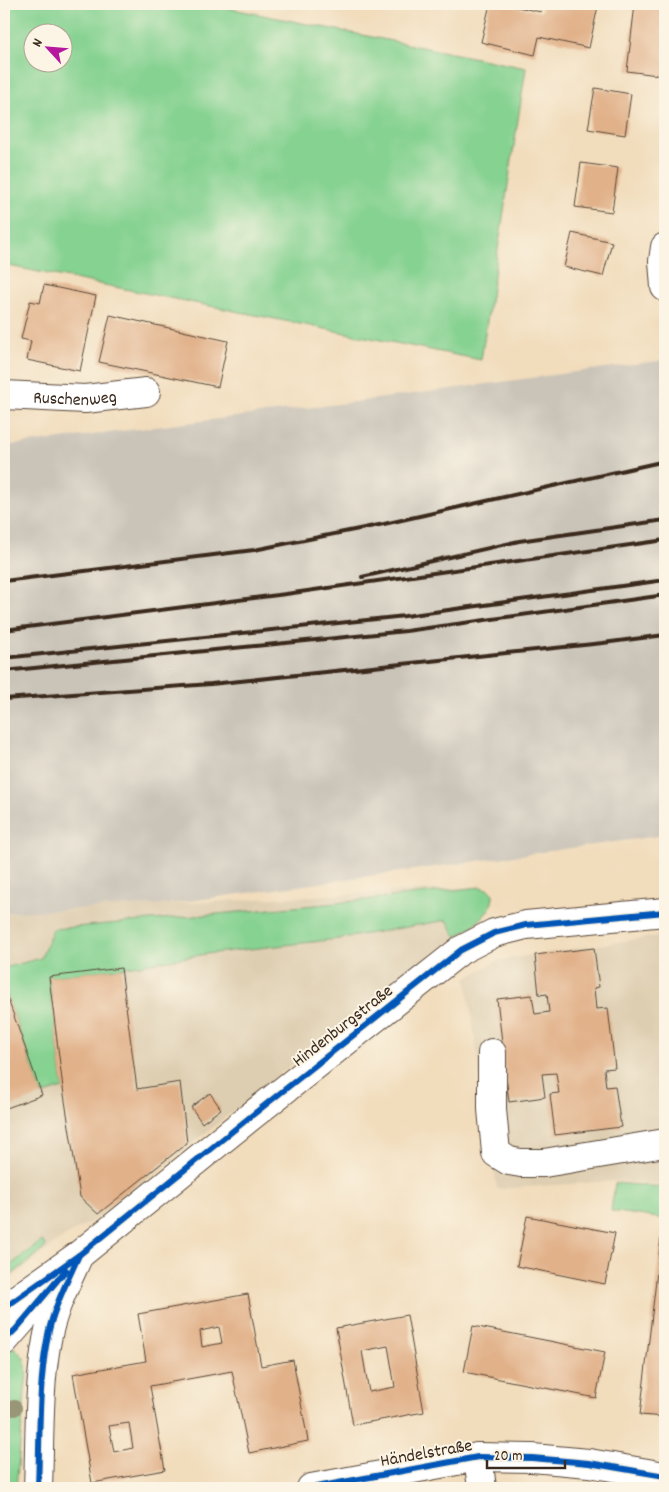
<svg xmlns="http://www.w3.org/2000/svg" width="669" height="1492" viewBox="0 0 669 1492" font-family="Dekko,sans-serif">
	<rect width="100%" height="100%" fill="#fcf5e5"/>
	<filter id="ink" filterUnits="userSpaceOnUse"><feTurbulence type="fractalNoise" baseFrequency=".02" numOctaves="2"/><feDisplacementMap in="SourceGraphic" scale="10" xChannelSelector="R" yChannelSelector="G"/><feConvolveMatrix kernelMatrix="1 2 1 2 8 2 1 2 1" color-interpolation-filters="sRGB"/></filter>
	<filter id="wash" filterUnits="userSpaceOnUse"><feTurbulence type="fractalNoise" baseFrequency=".0096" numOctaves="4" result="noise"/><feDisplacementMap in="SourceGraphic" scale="20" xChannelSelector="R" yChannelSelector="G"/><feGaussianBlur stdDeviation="1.12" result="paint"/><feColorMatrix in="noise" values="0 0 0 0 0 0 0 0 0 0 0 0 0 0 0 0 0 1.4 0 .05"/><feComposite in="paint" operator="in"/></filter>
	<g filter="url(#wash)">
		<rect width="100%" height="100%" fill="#f1dcbb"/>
		<!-- built -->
		<g fill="#deceb1">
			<path d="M 480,887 L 488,889 L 493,894 L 493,901 L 478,923 L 423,960 L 100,1217 L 62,1238 L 4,1284 L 4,913 Z"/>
			<path d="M 665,935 L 665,1184 L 614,1181 L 497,1189 L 466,978 L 499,960 Z"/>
		</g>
		<!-- industrial -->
		<path fill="#c9c3b8" d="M 665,360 L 665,835 L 168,904 L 4,913 L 4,446 L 354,402 Z"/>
		<!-- green -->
		<g fill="#85d291" stroke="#607e58" fill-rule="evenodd">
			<path d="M 4,4 L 208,4 L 526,68 L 481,360 L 4,265 ZM 62,32 L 62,62 L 32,62 L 32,32 Z"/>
			<path d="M 480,887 L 488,889 L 493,894 C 494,914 471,927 456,937 L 447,920 L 338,939 L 206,954 L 121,968 L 49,977 L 63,1088 L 42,1095 L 4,987 L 4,968 L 41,958 L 53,929 L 337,903 Z"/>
			<path d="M 615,1183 L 665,1187 L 665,1219 L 611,1211 Z"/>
			<path d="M 42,1241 L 46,1244 L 45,1248 L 4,1281 L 4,1270 Z"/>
			<path d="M 14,1347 L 24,1358 L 27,1372 L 16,1488 L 4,1488 L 4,1353 Z"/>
		</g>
		<g id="blocks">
			<!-- building -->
			<g fill="#e1b189" fill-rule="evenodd">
				<path d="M 490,4 L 503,4 L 541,12 L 543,4 L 589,4 L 598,6 L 589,48 L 539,37 L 535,55 L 481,42 Z"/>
				<path d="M 635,4 L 665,4 L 665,76 L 627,71 Z"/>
				<path d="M 595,88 L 631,94 L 625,135 L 588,129 Z"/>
				<path d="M 581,163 L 618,168 L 612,212 L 575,207 Z"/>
				<path d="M 572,233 L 612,242 L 603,276 L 564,267 Z"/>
				<path d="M 44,285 L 96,296 L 80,371 L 27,360 L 31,341 L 21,339 L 30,301 L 40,303 Z"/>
				<path d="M 110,315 L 228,341 L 218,387 L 99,362 Z"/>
				<path d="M 594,948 L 599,987 L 594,988 L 596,1009 L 608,1008 L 615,1068 L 604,1069 L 606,1087 L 615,1086 L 621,1127 L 555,1135 L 550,1094 L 559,1093 L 556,1073 L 542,1074 L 545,1097 L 509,1102 L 497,999 L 532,995 L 535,1014 L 549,1012 L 547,994 L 539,995 L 535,955 Z"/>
				<path d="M 121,968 L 137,1089 L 180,1082 L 187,1143 L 98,1214 L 80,1197 L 63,1088 L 49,977 Z"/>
				<path d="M 4,988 L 42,1095 L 4,1109 Z"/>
				<path d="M 210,1093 L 221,1109 L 202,1123 L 191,1107 Z"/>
				<path d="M 527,1216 L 615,1233 L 605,1284 L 517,1266 Z"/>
				<path d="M 661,1239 L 665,1239 L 665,1417 L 640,1415 Z"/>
				<path d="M 248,1294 L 261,1366 L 293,1360 L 308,1441 L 249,1453 L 232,1371 L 150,1386 L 165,1470 L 92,1483 L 73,1374 L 146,1361 L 138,1314 ZM 219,1327 L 222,1343 L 202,1347 L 200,1331 ZM 129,1423 L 133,1448 L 114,1452 L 109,1426 Z"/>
				<path d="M 407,1315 L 424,1412 L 353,1425 L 336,1328 ZM 388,1346 L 395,1387 L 369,1392 L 362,1351 Z"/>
				<path d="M 473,1326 L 605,1352 L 596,1398 L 464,1372 Z"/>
			</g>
		</g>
	</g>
	<g filter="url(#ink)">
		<use href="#blocks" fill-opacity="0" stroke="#564536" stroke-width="1"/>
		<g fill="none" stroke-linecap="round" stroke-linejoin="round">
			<defs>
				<g id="minor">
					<path d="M 665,247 L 663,261 L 665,287"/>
					<path id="s1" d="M 4,395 L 85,399 L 146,392"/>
					<path d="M 492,1053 L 492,1109 L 496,1153 L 509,1161 L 521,1163 L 544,1163 L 665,1143"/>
					<path d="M 4,1308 L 79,1255 L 250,1117 L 461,950 L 494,933 L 526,925 L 665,912"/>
					<path d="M 4,1341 L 52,1286"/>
					<path d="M 478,1457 L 482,1488"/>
					<path d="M 38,1488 C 40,1439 38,1388 47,1340 C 52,1310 67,1282 79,1255"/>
					<path d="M 311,1488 L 478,1457 L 532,1458 L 589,1463 L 665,1476"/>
				</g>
			</defs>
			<!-- minor casing -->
			<use href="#minor" stroke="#564536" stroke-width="30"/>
			<!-- minor -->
			<use href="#minor" stroke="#fff" stroke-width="28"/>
			<!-- rail -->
			<g stroke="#3b2a1e" stroke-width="4">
				<path d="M 362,577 L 519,541 L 665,520"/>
				<path d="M 4,581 L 254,550 L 384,524 L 665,461"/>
				<path d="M 4,630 L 286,594 L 665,540"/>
				<path d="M 4,658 L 405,616 L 665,580"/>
				<path d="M 4,671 L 406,631 L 665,595"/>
				<path d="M 4,699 L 211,684 L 603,643 L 665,635"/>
			</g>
			<defs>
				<g id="cycleway">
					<path d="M 4,1308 L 79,1255 L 250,1117 L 461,950 L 494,933 L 526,925 L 665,912"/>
					<path d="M 4,1341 L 17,1328 L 66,1270"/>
					<path d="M 38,1488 C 40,1439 38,1388 47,1340 C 52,1310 67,1282 79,1255"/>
					<path d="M 311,1488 L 478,1457 L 532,1458 L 589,1463 L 665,1476"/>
				</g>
			</defs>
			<!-- cycleway casing -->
			<use href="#cycleway" stroke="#fcf5e5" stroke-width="9"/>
			<!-- cycleway -->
			<use href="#cycleway" stroke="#0057b8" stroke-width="6"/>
		</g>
		<!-- trees -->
		<circle fill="#999677" cx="14" cy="1408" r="8"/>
	</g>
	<g text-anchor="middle" stroke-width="4" stroke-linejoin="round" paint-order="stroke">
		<!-- street labels -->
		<g font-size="18" fill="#3b2a1e" stroke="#fcf5e5">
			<text dy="6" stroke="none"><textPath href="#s1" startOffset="71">Ruschenweg</textPath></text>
			<text transform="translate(342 1025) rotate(-38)" y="6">Hindenburgstraße</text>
			<text transform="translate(426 1452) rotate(-10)" y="6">Händelstraße</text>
		</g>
	</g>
	<!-- margin -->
	<rect width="669" height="1492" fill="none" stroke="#fcf5e5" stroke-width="20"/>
	<!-- north arrow -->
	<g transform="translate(48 48) rotate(296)"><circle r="24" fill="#fcf5e5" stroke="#afa495"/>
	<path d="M0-4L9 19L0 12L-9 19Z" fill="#b5179e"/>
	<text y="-8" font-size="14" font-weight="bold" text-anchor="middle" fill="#3b2a1e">N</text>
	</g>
	<!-- scale -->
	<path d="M487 1460v8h78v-8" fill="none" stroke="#3b2a1e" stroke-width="2.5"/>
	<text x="494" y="1460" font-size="15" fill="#3b2a1e" stroke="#fcf5e5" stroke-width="4" paint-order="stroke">20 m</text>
</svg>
